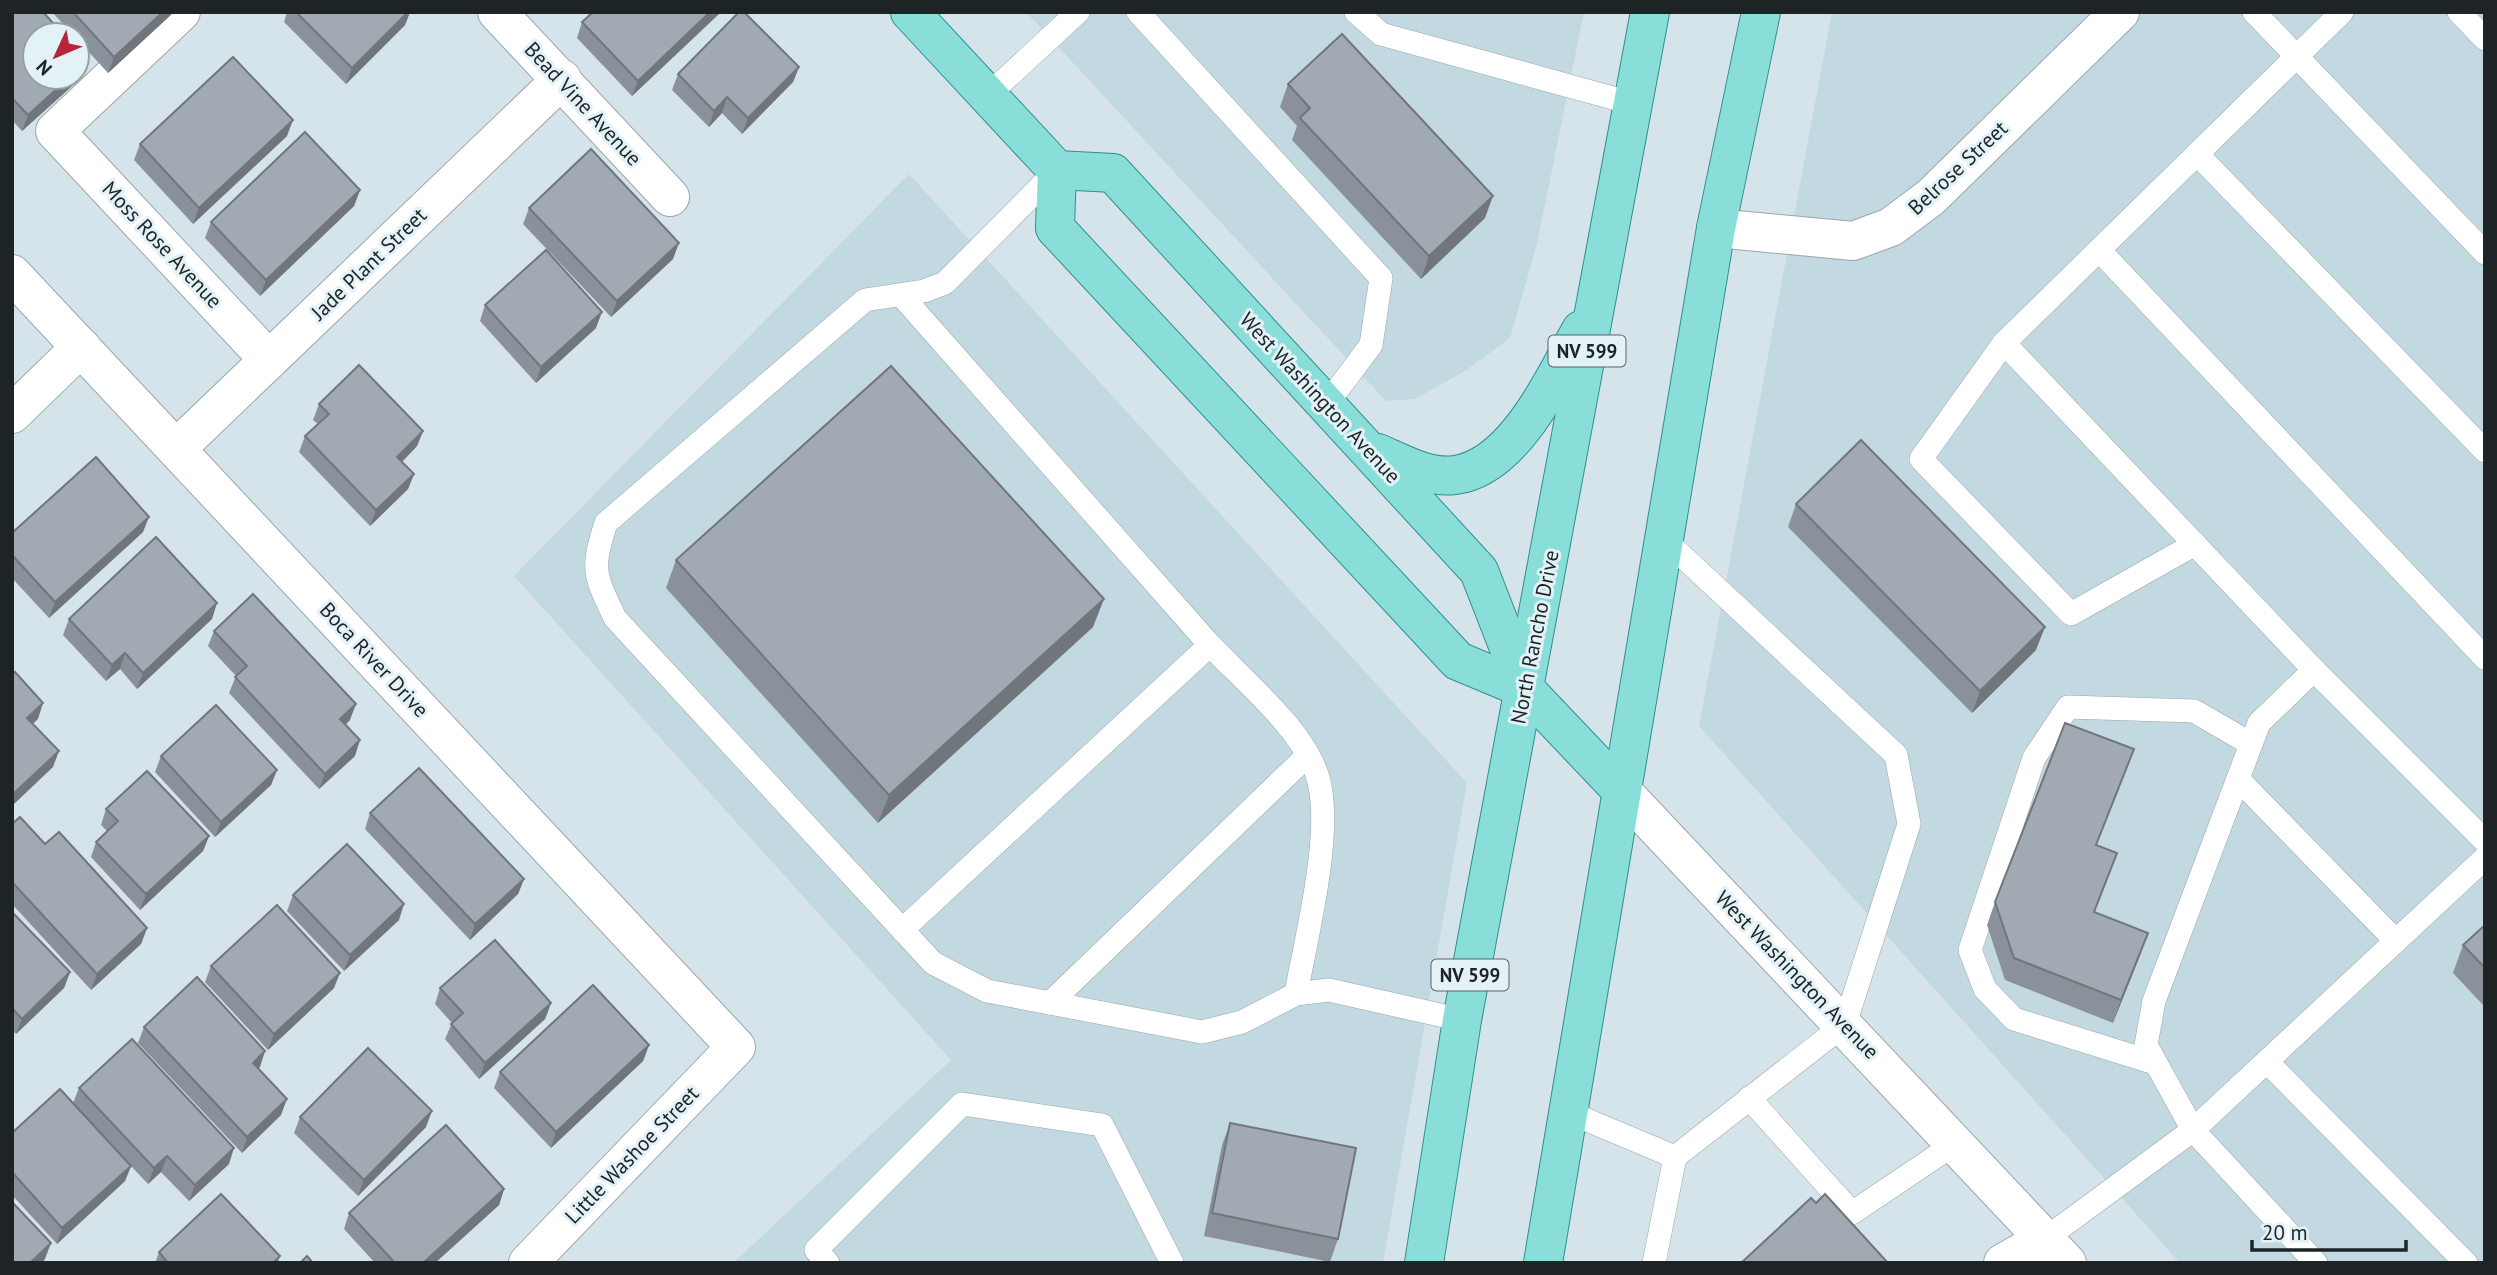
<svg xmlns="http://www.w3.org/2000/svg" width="2497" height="1275" viewBox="0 0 2497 1275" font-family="'PT Sans',sans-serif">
	<rect width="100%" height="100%" fill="#d5e4ea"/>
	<!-- built -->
	<g fill="#c2d9e2">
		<path d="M 1026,12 L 1584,12 L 1537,244 L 1510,338 L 1465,371 L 1415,399 L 1386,401 Z"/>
		<path d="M 1832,12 L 2485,12 L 2485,1263 L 2180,1263 L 1699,726 Z"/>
		<path d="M 909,174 L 1467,783 L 1383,1263 L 733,1263 L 951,1060 L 514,576 Z"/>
	</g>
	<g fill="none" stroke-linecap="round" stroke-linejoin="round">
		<defs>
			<g id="lane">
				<path d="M 1138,12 L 1381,278 L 1371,345 L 1326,405"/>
				<path d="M 1356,12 L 1381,34 L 1631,103"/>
				<path d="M 2254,12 L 2485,253"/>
				<path d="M 2459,12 L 2485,39"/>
				<path d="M 987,96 L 1078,12"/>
				<path d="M 2197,154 L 2485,451"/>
				<path d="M 1057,170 L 945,283 L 924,291 L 865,300 L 606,523 C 591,570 594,574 615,618 L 933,963 L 987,991 L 1202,1032 L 1242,1022 L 1296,994 L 1329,990 L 1462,1020"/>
				<path d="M 2099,250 L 2485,658"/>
				<path d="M 901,295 L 1210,645 L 902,930"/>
				<path d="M 2004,343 L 1921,459 L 2071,614 L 2195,544"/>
				<path d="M 1665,540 L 1896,755 L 1909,824 L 1845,1024 L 1675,1157"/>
				<path d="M 1210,645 C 1243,680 1300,727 1316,772 C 1336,824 1306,937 1296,994"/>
				<path d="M 2314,670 L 2004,343 L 2342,12"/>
				<path d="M 2238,779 L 2396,941"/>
				<path d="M 1050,1003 L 1307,756"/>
				<path d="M 2267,1062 L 2466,1263"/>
				<path d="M 2155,1063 L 2014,1019 L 1985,989 L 1970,950 L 2034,758 L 2068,707 L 2194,711 L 2251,744"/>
				<path d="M 1749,1098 L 1852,1213 L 1956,1143"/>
				<path d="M 1568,1112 L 1675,1157 L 1654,1263"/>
				<path d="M 2045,1239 L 2193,1130 L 2485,858"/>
				<path d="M 828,1263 L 816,1250 L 962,1104 L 1102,1125 L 1172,1263"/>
				<path d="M 2316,1263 L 2193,1130 L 2146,1045 L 2154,1001 L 2259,723 L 2314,670 L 2485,841"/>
			</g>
			<g id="street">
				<path d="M 181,12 L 55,131 L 269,360"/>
				<path d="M 497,12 L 670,197"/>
				<path d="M 1716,228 L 1853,241 L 1891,227 L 1931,197 L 2120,12"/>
				<path d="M 12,274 L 736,1047 L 528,1263"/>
				<path d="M 12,414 L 81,347"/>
				<path d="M 176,449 L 562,79"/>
				<path d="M 2003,1263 L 2045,1239"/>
			</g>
			<path id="secondary" d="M 1620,789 L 2067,1263"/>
			<g id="primary">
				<path d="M 910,12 L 1057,170 L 1055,228 L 1458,661 L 1525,689"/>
				<path d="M 1057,170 L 1113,173 L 1479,571 L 1525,689 L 1620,789"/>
				<path d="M 1378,453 C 1401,463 1429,479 1455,475 C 1515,467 1554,378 1581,330"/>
				<path d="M 1424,1263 L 1462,1020 L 1650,12"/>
				<path d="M 1543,1263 L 1716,228 L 1761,12"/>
			</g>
		</defs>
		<!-- lane casing -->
		<use href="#lane" stroke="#99a7ac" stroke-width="24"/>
		<!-- street casing -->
		<use href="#street" stroke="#99a7ac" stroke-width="40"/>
		<!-- secondary casing -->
		<use href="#secondary" stroke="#99a7ac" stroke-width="40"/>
		<!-- primary casing -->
		<use href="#primary" stroke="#308f8a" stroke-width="40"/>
		<!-- lane -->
		<use href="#lane" stroke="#fff" stroke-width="23"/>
		<!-- street -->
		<use href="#street" stroke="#fff" stroke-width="38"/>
		<!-- secondary -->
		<use href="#secondary" stroke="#fff" stroke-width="38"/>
		<!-- primary -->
		<use href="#primary" stroke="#89ded9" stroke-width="38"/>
	</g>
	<!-- wall -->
	<g fill="#8a919a">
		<path d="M 12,12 L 82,77 L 22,131 L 12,120 Z"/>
		<path d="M 52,12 L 174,12 L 108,73 L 77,39 L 77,35 L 73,35 Z"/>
		<path d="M 287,12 L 410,12 L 405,25 L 346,84 L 284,22 Z"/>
		<path d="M 593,12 L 721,12 L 632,96 L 577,38 L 582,22 Z"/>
		<path d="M 799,67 L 793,82 L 742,134 L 722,113 L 709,127 L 672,90 L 678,74 Z"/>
		<path d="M 1288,84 L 1485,218 L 1421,279 L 1292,140 L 1297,126 L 1280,107 Z"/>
		<path d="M 287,136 L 193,224 L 134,160 L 140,144 Z"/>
		<path d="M 360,190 L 354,206 L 260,296 L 205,238 L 211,222 Z"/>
		<path d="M 529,208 L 673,259 L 611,317 L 523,224 Z"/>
		<path d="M 485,305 L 596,328 L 536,383 L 480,321 Z"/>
		<path d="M 319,404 L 423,431 L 417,446 L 402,462 L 414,474 L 408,489 L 370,526 L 299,452 L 305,436 L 318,424 L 313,420 Z"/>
		<path d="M 1796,504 L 2036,650 L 1972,713 L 1788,527 Z"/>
		<path d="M 143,532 L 49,618 L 12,578 L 12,533 Z"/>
		<path d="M 676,560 L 1093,627 L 878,823 L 666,588 Z"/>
		<path d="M 69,619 L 212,619 L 137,689 L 120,669 L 106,681 L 63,635 Z"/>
		<path d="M 214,631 L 350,720 L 345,725 L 355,756 L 319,789 L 229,693 L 236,676 L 208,646 Z"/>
		<path d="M 161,756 L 277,770 L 271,785 L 215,837 L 155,772 Z"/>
		<path d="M 106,809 L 209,836 L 203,851 L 140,910 L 91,857 L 96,842 L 107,831 L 101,825 Z"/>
		<path d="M 370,813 L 524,879 L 518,894 L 470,940 L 365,829 Z"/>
		<path d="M 12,824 L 45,844 L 147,928 L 141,944 L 91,990 L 12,904 Z"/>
		<path d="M 2097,845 L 2095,912 L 2140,955 L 2113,1023 L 2005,980 L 1987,925 L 1995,902 Z"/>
		<path d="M 293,895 L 399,920 L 344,971 L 287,911 Z"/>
		<path d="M 12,912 L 70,972 L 64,988 L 16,1034 L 12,1030 Z"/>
		<path d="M 2485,925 L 2485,1007 L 2453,973 L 2463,945 Z"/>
		<path d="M 211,966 L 334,988 L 268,1050 L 205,982 Z"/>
		<path d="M 440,988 L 551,1003 L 545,1019 L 479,1079 L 445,1039 L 452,1023 L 435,1004 Z"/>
		<path d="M 144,1027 L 265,1051 L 258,1068 L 281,1115 L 242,1153 L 138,1043 Z"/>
		<path d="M 649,1045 L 643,1061 L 551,1148 L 494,1088 L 500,1072 Z"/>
		<path d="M 79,1088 L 229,1164 L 189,1201 L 161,1172 L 148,1184 L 131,1166 L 125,1181 L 57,1244 L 12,1195 L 12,1133 L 73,1103 Z"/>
		<path d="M 300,1117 L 426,1127 L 358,1196 L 294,1133 Z"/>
		<path d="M 1230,1123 L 1338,1239 L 1330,1262 L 1204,1236 L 1222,1145 Z"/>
		<path d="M 504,1189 L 499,1205 L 435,1263 L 375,1263 L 344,1229 L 349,1213 Z"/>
		<path d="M 159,1252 L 280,1256 L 278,1263 L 155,1263 Z"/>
	</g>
	<!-- shaded-wall -->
	<g fill="#71767d">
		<path d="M 163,12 L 174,12 L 108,73 L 114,57 Z"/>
		<path d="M 408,12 L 410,12 L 405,25 L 346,84 L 352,68 Z"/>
		<path d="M 710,12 L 721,12 L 632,96 L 638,81 Z"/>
		<path d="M 88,61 L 82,77 L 22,131 L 28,115 L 70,77 L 77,77 L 77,71 Z"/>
		<path d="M 799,67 L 793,82 L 742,134 L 748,118 Z"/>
		<path d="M 727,97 L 722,113 L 709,127 L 714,111 Z"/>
		<path d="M 293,120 L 287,136 L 193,224 L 199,208 Z"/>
		<path d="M 360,190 L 354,206 L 260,296 L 266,280 Z"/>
		<path d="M 1493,196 L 1485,218 L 1421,279 L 1429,256 Z"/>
		<path d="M 679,243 L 673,259 L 611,317 L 617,301 Z"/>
		<path d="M 602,312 L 596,328 L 536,383 L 541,367 Z"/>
		<path d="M 423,431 L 417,446 L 391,473 L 397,457 Z"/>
		<path d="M 414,474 L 408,489 L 370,526 L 376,510 Z"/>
		<path d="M 149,517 L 143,532 L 49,618 L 55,602 Z"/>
		<path d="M 1104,599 L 1093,627 L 878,823 L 889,795 Z"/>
		<path d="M 217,603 L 212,619 L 137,689 L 143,673 Z"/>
		<path d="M 2045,627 L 2036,650 L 1972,713 L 1980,691 Z"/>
		<path d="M 125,653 L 120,669 L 106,681 L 112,665 Z"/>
		<path d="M 43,703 L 38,719 L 22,734 L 27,718 Z"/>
		<path d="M 356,704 L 350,720 L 334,735 L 340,719 Z"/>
		<path d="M 360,740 L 355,756 L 319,789 L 325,774 Z"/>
		<path d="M 59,751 L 53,767 L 12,806 L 12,795 Z"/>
		<path d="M 277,770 L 271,785 L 215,837 L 221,822 Z"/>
		<path d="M 209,836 L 203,851 L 140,910 L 146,894 Z"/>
		<path d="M 524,879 L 518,894 L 470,940 L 475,924 Z"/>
		<path d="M 404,904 L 399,920 L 344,971 L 350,955 Z"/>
		<path d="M 147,928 L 141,944 L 91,990 L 97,974 Z"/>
		<path d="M 2148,933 L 2140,955 L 2113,1023 L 2121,1000 Z"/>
		<path d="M 70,972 L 64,988 L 16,1034 L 22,1019 Z"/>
		<path d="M 340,973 L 334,988 L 268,1050 L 274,1034 Z"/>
		<path d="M 551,1003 L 545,1019 L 479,1079 L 485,1063 Z"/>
		<path d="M 649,1045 L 643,1061 L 551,1148 L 556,1132 Z"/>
		<path d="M 265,1051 L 260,1067 L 247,1079 L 253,1063 Z"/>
		<path d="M 287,1099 L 281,1115 L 242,1153 L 247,1137 Z"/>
		<path d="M 432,1111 L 426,1127 L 358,1196 L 364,1180 Z"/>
		<path d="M 234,1148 L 229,1164 L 189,1201 L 195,1185 Z"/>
		<path d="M 167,1156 L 161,1172 L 148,1184 L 154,1168 Z"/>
		<path d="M 131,1166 L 125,1181 L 57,1244 L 62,1228 Z"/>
		<path d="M 504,1189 L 499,1205 L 435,1263 L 423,1263 Z"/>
		<path d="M 51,1243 L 45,1259 L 42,1263 L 30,1263 Z"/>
	</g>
	<!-- building -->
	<g fill="#a1a9b3" stroke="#71767d" stroke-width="2">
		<path d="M 12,12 L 43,12 L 64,35 L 35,35 L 35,77 L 70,77 L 28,115 L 12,98 Z"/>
		<path d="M 73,12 L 163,12 L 114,57 Z"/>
		<path d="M 296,12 L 408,12 L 352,68 Z"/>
		<path d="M 593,12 L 710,12 L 638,81 L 582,22 Z"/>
		<path d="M 739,12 L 744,12 L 799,67 L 748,118 L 727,97 L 714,111 L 678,74 Z"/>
		<path d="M 1342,34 L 1493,196 L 1429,256 L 1300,118 L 1310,108 L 1288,84 Z"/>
		<path d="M 77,49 L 88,61 L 77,71 Z"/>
		<path d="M 233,57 L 293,120 L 199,208 L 140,144 Z"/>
		<path d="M 305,132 L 360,190 L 266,280 L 211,222 Z"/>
		<path d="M 591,149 L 679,243 L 617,301 L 529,208 Z"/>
		<path d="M 546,250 L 602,312 L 541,367 L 485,305 Z"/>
		<path d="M 359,365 L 423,431 L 397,457 L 414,474 L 376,510 L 305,436 L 329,414 L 319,404 Z"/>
		<path d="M 891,366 L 1104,599 L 889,795 L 676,560 Z"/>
		<path d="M 1861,440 L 2045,627 L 1980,691 L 1796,504 Z"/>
		<path d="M 96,457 L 149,517 L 55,602 L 12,555 L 12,533 Z"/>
		<path d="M 156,537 L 217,603 L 143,673 L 125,653 L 112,665 L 69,619 Z"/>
		<path d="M 253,594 L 356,704 L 340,719 L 360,740 L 325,774 L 235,677 L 247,666 L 214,631 Z"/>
		<path d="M 15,672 L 43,703 L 27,718 L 59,751 L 12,795 L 12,675 Z"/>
		<path d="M 216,705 L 277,770 L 221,822 L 161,756 Z"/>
		<path d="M 2065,723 L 2134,749 L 2096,845 L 2117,853 L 2094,912 L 2148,933 L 2121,1000 L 2014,958 L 1995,902 Z"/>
		<path d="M 419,768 L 524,879 L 475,924 L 370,813 Z"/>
		<path d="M 147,771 L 209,836 L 146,894 L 96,842 L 118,821 L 106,809 Z"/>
		<path d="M 20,817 L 45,844 L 59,832 L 147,928 L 97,974 L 12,882 L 12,824 Z"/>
		<path d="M 347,844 L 404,904 L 350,955 L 293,895 Z"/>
		<path d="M 277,905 L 340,973 L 274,1034 L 211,966 Z"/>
		<path d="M 12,912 L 70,972 L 22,1019 L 12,1008 Z"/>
		<path d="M 2485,925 L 2485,968 L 2463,945 Z"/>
		<path d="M 495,940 L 551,1003 L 485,1063 L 451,1024 L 463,1013 L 440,988 Z"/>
		<path d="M 197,977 L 265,1051 L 253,1063 L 287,1099 L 247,1137 L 144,1027 Z"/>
		<path d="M 593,985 L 649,1045 L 556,1132 L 500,1072 Z"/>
		<path d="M 132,1039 L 234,1148 L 195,1185 L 167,1156 L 154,1168 L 79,1088 Z"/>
		<path d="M 368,1048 L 432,1111 L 364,1180 L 300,1117 Z"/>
		<path d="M 60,1089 L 131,1166 L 62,1228 L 12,1172 L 12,1133 Z"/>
		<path d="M 1230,1123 L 1356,1148 L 1338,1239 L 1212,1213 Z"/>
		<path d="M 446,1125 L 504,1189 L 423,1263 L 395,1263 L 349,1213 Z"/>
		<path d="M 221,1194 L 280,1256 L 273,1263 L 168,1263 L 159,1252 Z"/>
		<path d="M 1825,1194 L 1888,1263 L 1741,1263 L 1811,1198 L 1816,1203 Z"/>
		<path d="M 12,1202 L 51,1243 L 30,1263 L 12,1263 Z"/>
		<path d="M 307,1256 L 313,1263 L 300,1263 Z"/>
	</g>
	<g text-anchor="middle" stroke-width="6" stroke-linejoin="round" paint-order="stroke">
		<!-- shield labels -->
		<g fill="#e2f2f7" stroke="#596265" stroke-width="2">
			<rect x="1548.5" y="335.5" width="77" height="31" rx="5"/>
			<rect x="1431.5" y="959.5" width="77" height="31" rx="5"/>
		</g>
		<g font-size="19" font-weight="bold" fill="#1e2426">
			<text x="1587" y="358">NV 599</text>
			<text x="1470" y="982">NV 599</text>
		</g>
		<!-- street labels -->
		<g font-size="21" fill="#1e2426" stroke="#e2f2f7">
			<text transform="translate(583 104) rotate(47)" y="7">Bead Vine Avenue</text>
			<text transform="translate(1958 168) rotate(-43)" y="7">Belrose Street</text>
			<text transform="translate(162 245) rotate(47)" y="7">Moss Rose Avenue</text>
			<text transform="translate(369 264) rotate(-44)" y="7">Jade Plant Street</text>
			<text transform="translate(1320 398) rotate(47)" y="7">West Washington Avenue</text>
			<text transform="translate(1535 637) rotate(-79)" y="7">North Rancho Drive</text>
			<text transform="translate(374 660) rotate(47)" y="7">Boca River Drive</text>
			<text transform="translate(1797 975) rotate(46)" y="7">West Washington Avenue</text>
			<text transform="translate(632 1155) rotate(-46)" y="7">Little Washoe Street</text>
		</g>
	</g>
	<!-- border -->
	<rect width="2497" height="1275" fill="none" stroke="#1e2426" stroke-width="28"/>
	<!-- north arrow -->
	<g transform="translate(56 56) rotate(226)"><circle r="33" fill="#e2f2f7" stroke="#94a0a3" stroke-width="2"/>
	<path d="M0-5L12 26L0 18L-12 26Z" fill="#b7253d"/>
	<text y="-10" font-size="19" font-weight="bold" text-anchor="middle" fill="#1e2426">N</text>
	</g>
	<!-- scale -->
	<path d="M2252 1240v10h154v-10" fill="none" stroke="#1e2426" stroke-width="3.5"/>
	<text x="2262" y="1240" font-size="21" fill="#1e2426" stroke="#e2f2f7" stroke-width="5" paint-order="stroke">20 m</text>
</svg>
